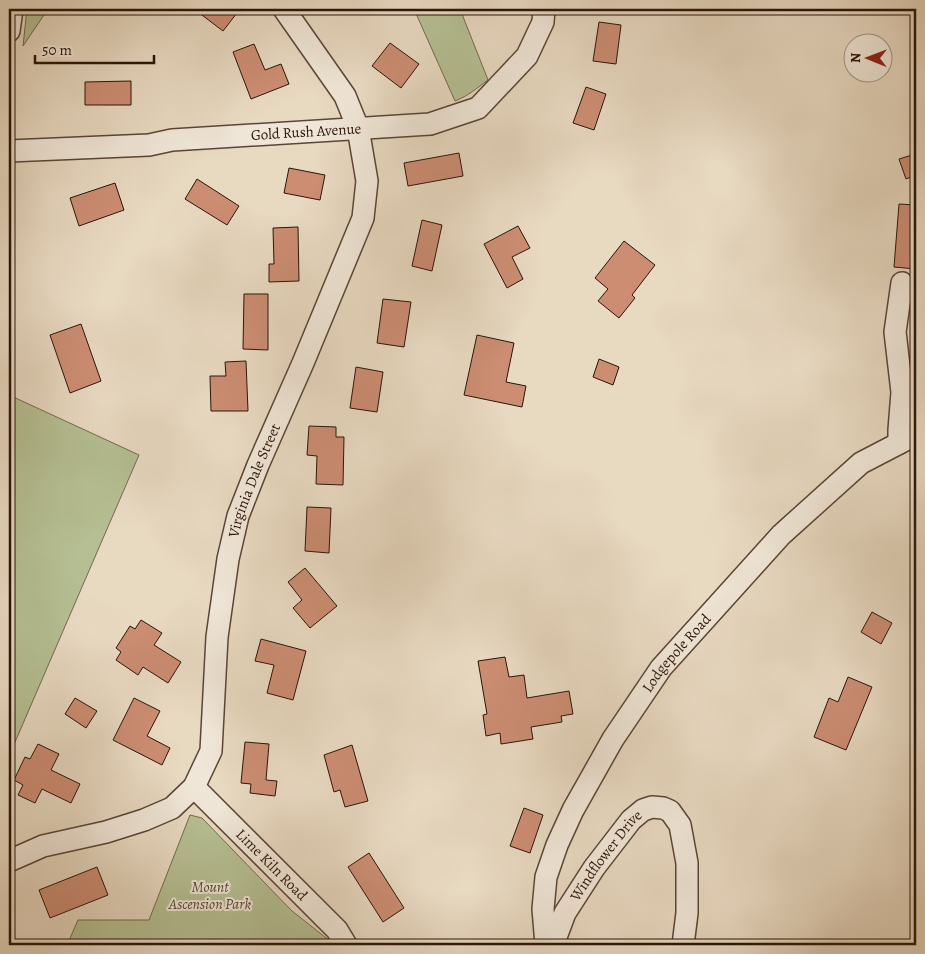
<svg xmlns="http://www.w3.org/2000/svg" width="925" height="954" viewBox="0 0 925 954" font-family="Alegreya,serif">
	<rect width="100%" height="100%" fill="#e8d9c1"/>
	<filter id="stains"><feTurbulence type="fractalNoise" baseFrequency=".004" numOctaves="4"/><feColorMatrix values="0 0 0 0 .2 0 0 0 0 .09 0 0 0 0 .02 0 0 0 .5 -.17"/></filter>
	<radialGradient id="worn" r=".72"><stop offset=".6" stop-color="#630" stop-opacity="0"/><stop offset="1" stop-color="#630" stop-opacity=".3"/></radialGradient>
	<!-- green -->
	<g fill="#b5bf93" stroke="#706a4e">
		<path d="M 27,9 L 48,9 L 23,46 Z"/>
		<path d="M 414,9 L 460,9 L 488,80 C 477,88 468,96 455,101 Z"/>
		<path d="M 9,395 L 139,455 L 9,756 Z"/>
		<path d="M 190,815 L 202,818 L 292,911 L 335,945 L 67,945 L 78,920 L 149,920 Z"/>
	</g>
	<!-- building -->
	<g fill="#cc8d73" stroke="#2b1408">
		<path d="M 194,9 L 240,9 L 223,31 Z"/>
		<path d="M 599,22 L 621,25 L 616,64 L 593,61 Z"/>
		<path d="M 390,43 L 419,64 L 401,88 L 372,66 Z"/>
		<path d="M 254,44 L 265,70 L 281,64 L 289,84 L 251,99 L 233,52 Z"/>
		<path d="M 131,81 L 131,105 L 85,105 L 85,82 Z"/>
		<path d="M 586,87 L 606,94 L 594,130 L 573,123 Z"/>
		<path d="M 459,153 L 463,176 L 408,186 L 404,163 Z"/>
		<path d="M 912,155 L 916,166 L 916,175 L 906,179 L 899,159 Z"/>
		<path d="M 289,168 L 325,175 L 320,200 L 284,193 Z"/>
		<path d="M 197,179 L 239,206 L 227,225 L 185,199 Z"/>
		<path d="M 115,183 L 124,210 L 79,226 L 70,198 Z"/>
		<path d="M 899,204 L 916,205 L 916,269 L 894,267 Z"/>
		<path d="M 422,220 L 442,225 L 432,271 L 412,266 Z"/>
		<path d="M 518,226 L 530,248 L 512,257 L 523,279 L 507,288 L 484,244 Z"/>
		<path d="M 298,227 L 299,281 L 269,282 L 269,264 L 274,264 L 273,228 Z"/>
		<path d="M 624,241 L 655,265 L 632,295 L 635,298 L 619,318 L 598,301 L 608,289 L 595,278 Z"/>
		<path d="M 244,294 L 268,294 L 268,350 L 243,349 Z"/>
		<path d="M 383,299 L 411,302 L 404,347 L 377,343 Z"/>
		<path d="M 81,324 L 101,381 L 70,393 L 50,335 Z"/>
		<path d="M 477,335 L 514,343 L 506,382 L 526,386 L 522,407 L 464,395 Z"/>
		<path d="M 599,359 L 619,367 L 613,385 L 593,377 Z"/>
		<path d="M 246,361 L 248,411 L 211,411 L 210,376 L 226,376 L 225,362 Z"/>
		<path d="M 356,367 L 383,372 L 377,412 L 350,408 Z"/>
		<path d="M 309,426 L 336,427 L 336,437 L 344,437 L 343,485 L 316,484 L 317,456 L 307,455 Z"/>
		<path d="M 307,507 L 331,508 L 329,553 L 305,551 Z"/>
		<path d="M 305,568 L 337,606 L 310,628 L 293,608 L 302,600 L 288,582 Z"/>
		<path d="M 872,612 L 892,623 L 881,644 L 861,632 Z"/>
		<path d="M 141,620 L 162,633 L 154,645 L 181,662 L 168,683 L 143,667 L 138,675 L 116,660 L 121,652 L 116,648 L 130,626 L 135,629 Z"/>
		<path d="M 261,639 L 306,651 L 293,700 L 267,693 L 274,665 L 255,661 Z"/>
		<path d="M 505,657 L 509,677 L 524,675 L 527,698 L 569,691 L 573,714 L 561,716 L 562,722 L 531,727 L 533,739 L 501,744 L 500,733 L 486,736 L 483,715 L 487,714 L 478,661 Z"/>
		<path d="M 848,677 L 872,687 L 846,750 L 814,737 L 829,698 L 838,702 Z"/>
		<path d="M 75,698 L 97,711 L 86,728 L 65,714 Z"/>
		<path d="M 134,698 L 160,711 L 147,736 L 170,748 L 162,765 L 113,740 Z"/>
		<path d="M 245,742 L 269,744 L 266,780 L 277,781 L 275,796 L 250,793 L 251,784 L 241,783 Z"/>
		<path d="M 38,744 L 59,754 L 51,770 L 80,784 L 71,803 L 42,789 L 35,803 L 18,795 L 23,785 L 14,780 L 25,757 L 30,759 Z"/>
		<path d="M 352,745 L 368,801 L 345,807 L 340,790 L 334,792 L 324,755 Z"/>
		<path d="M 524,808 L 543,815 L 530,853 L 510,846 Z"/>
		<path d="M 369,853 L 404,908 L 383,922 L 348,867 Z"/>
		<path d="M 97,867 L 108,895 L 50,918 L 39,890 Z"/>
	</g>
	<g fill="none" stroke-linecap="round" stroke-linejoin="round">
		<defs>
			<g id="minor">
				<path d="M 9,31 L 12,9"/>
				<path id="s1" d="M 9,151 L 149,145 L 172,140 L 430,124 L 478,108 L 527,56 L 543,22 L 544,9"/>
				<path d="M 899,443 L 899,430 L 902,392 L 895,332 L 902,283"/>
				<path id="s2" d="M 194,787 L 337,930 L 346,945"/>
				<path id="s3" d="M 9,861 L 43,846 L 106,832 L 144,820 L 172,808 L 194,787 L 211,751 L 217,637 L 228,559 L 238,516 L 258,465 L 303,363 L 363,218 L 367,181 L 358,128 L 345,96 L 284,9"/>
				<path id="s4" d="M 546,945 L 543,909 L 546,877 L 557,845 L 573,810 L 613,739 L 661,668 L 781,535 L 861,463 L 913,436 L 916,435"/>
				<path id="s5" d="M 553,945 L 565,913 L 594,868 L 631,820 L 643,810 L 652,807 L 663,808 L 670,811 L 680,825 L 687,863 L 687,913 L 683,945"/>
			</g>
		</defs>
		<!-- minor casing -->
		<use href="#minor" stroke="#5a4536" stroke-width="24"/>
		<!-- minor -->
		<use href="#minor" stroke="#f0e6d7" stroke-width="21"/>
	</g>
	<g text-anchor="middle" stroke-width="4" stroke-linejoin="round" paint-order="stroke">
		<!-- street labels -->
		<g font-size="15" fill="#2b1408" stroke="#f0e6d7">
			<text dy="5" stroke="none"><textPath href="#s1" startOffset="298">Gold Rush Avenue</textPath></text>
			<text dy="5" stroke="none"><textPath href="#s3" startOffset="518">Virginia Dale Street</textPath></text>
			<text dy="5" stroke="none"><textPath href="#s4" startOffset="329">Lodgepole Road</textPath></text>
			<text dy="5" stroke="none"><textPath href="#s5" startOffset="105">Windflower Drive</textPath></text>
			<text dy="5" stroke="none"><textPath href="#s2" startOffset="110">Lime Kiln Road</textPath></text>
		</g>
		<!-- park labels -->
		<g font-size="15" font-style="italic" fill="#544732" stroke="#f0e6d7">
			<text x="210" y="892">Mount<tspan x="210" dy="17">Ascension Park</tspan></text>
		</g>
	</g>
	<!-- margin -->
	<rect width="925" height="954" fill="none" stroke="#e8d9c1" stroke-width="30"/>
	<rect x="10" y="10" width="905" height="934" fill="none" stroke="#2b1408" stroke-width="2.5"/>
	<rect x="15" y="15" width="895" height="924" fill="none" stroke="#2b1408"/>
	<!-- north arrow -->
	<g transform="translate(868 58) rotate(271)"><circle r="24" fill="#f0e6d7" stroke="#a19284"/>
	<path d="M0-4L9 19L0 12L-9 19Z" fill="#8f2418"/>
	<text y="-8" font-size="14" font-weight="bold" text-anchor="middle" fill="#2b1408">N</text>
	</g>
	<!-- scale -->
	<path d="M35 55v8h119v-8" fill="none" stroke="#2b1408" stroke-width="2.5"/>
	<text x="42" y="55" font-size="15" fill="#2b1408" stroke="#f0e6d7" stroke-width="4" paint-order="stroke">50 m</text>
	<rect width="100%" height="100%" filter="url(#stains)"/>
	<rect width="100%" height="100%" fill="url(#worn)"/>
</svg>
